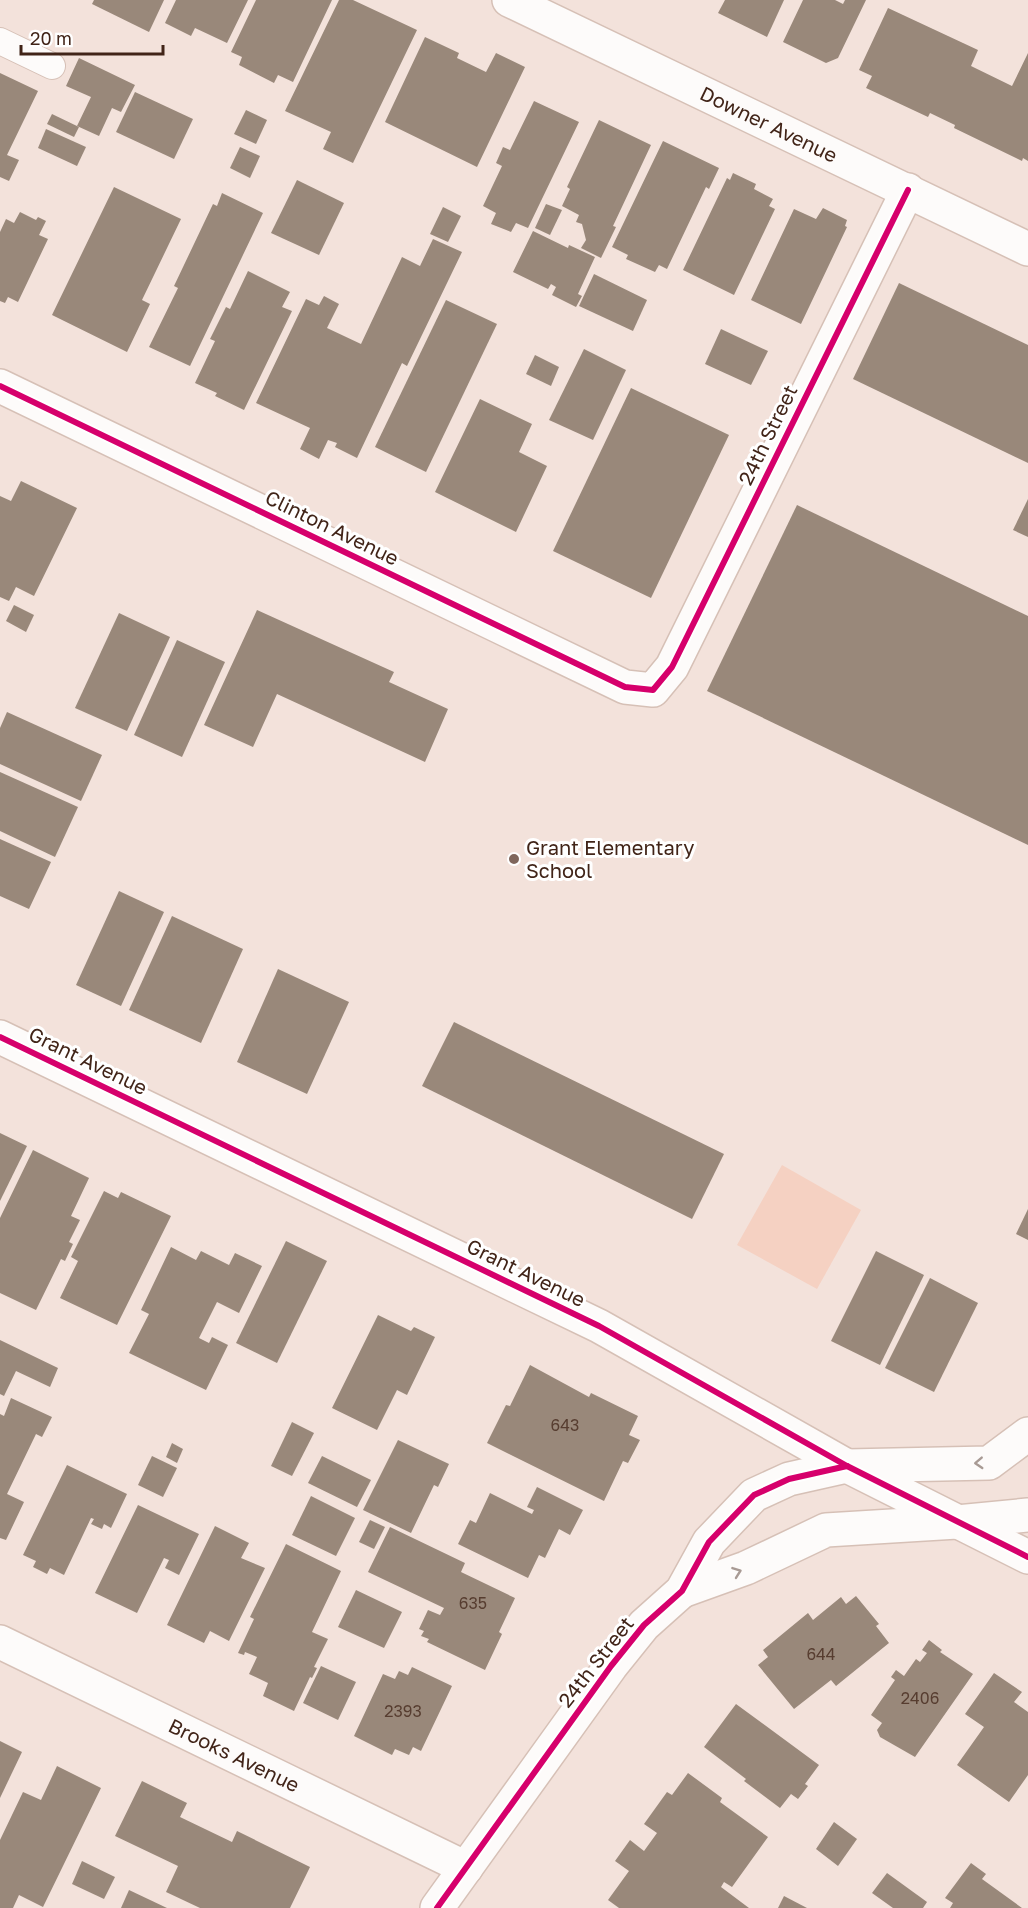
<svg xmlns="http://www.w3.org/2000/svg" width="1028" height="1908" viewBox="0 0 1028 1908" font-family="'Golos Text',sans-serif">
	<rect width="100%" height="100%" fill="#f3e2db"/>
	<!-- green -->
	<path fill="#f5d1c2" d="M 782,1165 L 861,1210 L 817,1289 L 737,1245 Z"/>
	<!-- building -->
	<g fill="#99887a">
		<path d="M 94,0 L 164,0 L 149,32 L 92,4 Z"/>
		<path d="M 176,0 L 248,0 L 227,43 L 195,28 L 191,36 L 165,23 Z"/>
		<path d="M 256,0 L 332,0 L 293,82 L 278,75 L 274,83 L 239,65 L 242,57 L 231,52 Z"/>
		<path d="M 339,0 L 353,0 L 417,30 L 353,163 L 323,149 L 331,132 L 285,111 Z"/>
		<path d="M 725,0 L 784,0 L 767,37 L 718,13 Z"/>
		<path d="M 803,0 L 835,0 L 843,4 L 845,0 L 866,0 L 838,58 L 826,63 L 783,42 Z"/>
		<path d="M 888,8 L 978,50 L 971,66 L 1012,86 L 1028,53 L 1028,161 L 1023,158 L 1022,161 L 954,128 L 955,125 L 930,113 L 928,117 L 866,88 L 872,76 L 859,70 Z"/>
		<path d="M 425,37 L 459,53 L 457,58 L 486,72 L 496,53 L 525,67 L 477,167 L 385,122 Z"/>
		<path d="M 79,58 L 135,85 L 121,112 L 112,108 L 99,136 L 77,126 L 91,97 L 66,86 Z"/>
		<path d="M 0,73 L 38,91 L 7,155 L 19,160 L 9,181 L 0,177 Z"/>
		<path d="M 135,92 L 193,119 L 174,159 L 116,132 Z"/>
		<path d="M 534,101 L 579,122 L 528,228 L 516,223 L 511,232 L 491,224 L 496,213 L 483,206 L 502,166 L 496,163 L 503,147 L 510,150 Z"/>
		<path d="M 246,110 L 267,120 L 256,144 L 234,134 Z"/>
		<path d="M 52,114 L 79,127 L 74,137 L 47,124 Z"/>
		<path d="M 599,120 L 651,145 L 613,226 L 616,227 L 601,258 L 581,248 L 586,240 L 582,224 L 576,222 L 579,215 L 562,206 L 570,189 L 567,187 Z"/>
		<path d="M 46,129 L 86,147 L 77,166 L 38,148 Z"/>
		<path d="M 663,141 L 719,168 L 709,189 L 706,187 L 667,269 L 659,265 L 655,272 L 626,259 L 628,255 L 612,247 Z"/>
		<path d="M 240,147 L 260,156 L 250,178 L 230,168 Z"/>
		<path d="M 733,173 L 756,184 L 754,189 L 773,199 L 769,206 L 775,209 L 734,295 L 683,270 L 727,178 L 730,180 Z"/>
		<path d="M 297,180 L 344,203 L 319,255 L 271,233 Z"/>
		<path d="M 114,187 L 181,219 L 142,300 L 150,304 L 127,352 L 52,315 Z"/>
		<path d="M 222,193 L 263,213 L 190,366 L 149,347 L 178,288 L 174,286 L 213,204 L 217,206 Z"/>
		<path d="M 546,204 L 562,210 L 550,235 L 535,228 Z"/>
		<path d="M 443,207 L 461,216 L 448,242 L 430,234 Z"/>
		<path d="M 823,208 L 847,220 L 845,226 L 847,227 L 801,324 L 751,300 L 794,209 L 816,219 Z"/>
		<path d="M 20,212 L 36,220 L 38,217 L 46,221 L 39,235 L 48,239 L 18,302 L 8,297 L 5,303 L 0,301 L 0,232 L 6,219 L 14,223 Z"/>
		<path d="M 533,231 L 568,248 L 569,245 L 595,257 L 578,294 L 582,296 L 576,307 L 552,295 L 556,287 L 551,284 L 548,289 L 513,272 Z"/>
		<path d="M 433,239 L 462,252 L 407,366 L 402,363 L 357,458 L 335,447 L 337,443 L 328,440 L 319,459 L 300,449 L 310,428 L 256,403 L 306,299 L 319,305 L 324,296 L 339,304 L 327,328 L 361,344 L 402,257 L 420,266 Z"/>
		<path d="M 248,271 L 290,292 L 282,307 L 292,311 L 244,410 L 215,396 L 217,393 L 195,383 L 215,341 L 210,339 L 226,307 L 230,309 Z"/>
		<path d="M 594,274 L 647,300 L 633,331 L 579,306 Z"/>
		<path d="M 899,283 L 1028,345 L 1028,463 L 853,379 Z"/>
		<path d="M 446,300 L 497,324 L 426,472 L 375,447 Z"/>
		<path d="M 721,329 L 768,351 L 751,385 L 705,364 Z"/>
		<path d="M 584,349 L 626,370 L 593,440 L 549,420 Z"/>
		<path d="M 535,355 L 559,367 L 551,386 L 526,374 Z"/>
		<path d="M 631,388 L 729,435 L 651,598 L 553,551 Z"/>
		<path d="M 480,399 L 532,424 L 519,452 L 547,466 L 516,532 L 435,492 Z"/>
		<path d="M 21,481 L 77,508 L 34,596 L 16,587 L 9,601 L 0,597 L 0,496 L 11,501 Z"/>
		<path d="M 1028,499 L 1028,537 L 1013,530 Z"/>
		<path d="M 797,505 L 1028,616 L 1028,845 L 707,691 Z"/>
		<path d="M 14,605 L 34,615 L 26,632 L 6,621 Z"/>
		<path d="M 257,610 L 394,672 L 389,682 L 448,709 L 425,762 L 277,694 L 253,747 L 204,725 Z"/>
		<path d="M 119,613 L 170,637 L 127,731 L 75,708 Z"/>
		<path d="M 177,640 L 225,662 L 182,757 L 134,735 Z"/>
		<path d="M 7,712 L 102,755 L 81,801 L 0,764 L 0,728 Z"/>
		<path d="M 0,772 L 78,807 L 55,857 L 0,831 Z"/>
		<path d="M 0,839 L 51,862 L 29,909 L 0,896 Z"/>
		<path d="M 119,891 L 164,912 L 121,1006 L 76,985 Z"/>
		<path d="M 172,916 L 243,949 L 201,1043 L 129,1010 Z"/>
		<path d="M 278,969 L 349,1002 L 307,1094 L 237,1062 Z"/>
		<path d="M 454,1022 L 724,1154 L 692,1219 L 422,1086 Z"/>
		<path d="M 0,1133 L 27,1146 L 0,1201 Z"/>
		<path d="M 33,1150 L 89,1178 L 71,1216 L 80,1220 L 69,1242 L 73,1244 L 65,1261 L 61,1259 L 36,1310 L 0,1293 L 0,1218 Z"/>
		<path d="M 104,1191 L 118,1198 L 121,1192 L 171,1216 L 117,1325 L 60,1298 L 78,1261 L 71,1257 Z"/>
		<path d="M 1028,1209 L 1028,1240 L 1016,1234 Z"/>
		<path d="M 286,1241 L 327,1261 L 277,1363 L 236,1343 Z"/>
		<path d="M 171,1247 L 196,1260 L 201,1251 L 229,1265 L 235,1253 L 262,1266 L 239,1313 L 217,1302 L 199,1338 L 209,1343 L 212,1337 L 228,1345 L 206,1390 L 129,1353 L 149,1314 L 141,1310 Z"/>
		<path d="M 876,1251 L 924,1275 L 880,1365 L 831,1341 Z"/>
		<path d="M 930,1278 L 978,1303 L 934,1392 L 885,1368 Z"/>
		<path d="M 378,1315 L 411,1331 L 414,1327 L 435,1337 L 407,1395 L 397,1390 L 377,1430 L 332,1408 Z"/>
		<path d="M 0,1340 L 58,1368 L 50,1387 L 16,1371 L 4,1396 L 0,1394 Z"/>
		<path d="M 530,1365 L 589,1397 L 591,1393 L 638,1416 L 629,1435 L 640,1440 L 628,1463 L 623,1461 L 604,1501 L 487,1443 L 506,1405 L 510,1406 Z"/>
		<path d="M 11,1398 L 52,1417 L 42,1437 L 36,1434 L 7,1494 L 24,1502 L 6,1540 L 0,1538 L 0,1414 L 4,1416 Z"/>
		<path d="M 292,1422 L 314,1433 L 292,1476 L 271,1466 Z"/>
		<path d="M 398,1440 L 449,1464 L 438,1487 L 434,1485 L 411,1533 L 363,1510 Z"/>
		<path d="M 172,1443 L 183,1449 L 177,1463 L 166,1457 Z"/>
		<path d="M 152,1456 L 177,1468 L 163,1497 L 138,1485 Z"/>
		<path d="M 322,1456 L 371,1480 L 357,1507 L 308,1483 Z"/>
		<path d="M 67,1465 L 127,1494 L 111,1528 L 104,1524 L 102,1529 L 91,1524 L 94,1519 L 91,1518 L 64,1575 L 50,1568 L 47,1574 L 33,1567 L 36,1561 L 23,1555 Z"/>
		<path d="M 537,1487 L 583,1510 L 570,1535 L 559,1529 L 545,1558 L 539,1555 L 528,1578 L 458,1544 L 470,1520 L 476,1523 L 490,1493 L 532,1514 L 534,1510 L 527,1507 Z"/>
		<path d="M 311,1496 L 355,1518 L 336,1556 L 292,1535 Z"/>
		<path d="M 138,1505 L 199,1534 L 179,1575 L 165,1568 L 169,1560 L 164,1558 L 137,1613 L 95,1593 Z"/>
		<path d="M 370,1520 L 385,1527 L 374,1549 L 359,1542 Z"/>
		<path d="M 215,1526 L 249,1543 L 241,1558 L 265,1568 L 229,1641 L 210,1631 L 204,1643 L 167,1625 Z"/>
		<path d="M 390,1527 L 465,1563 L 461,1572 L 515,1598 L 499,1632 L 502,1634 L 485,1670 L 427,1642 L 429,1639 L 421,1636 L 424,1631 L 419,1629 L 428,1610 L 440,1615 L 444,1608 L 368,1572 Z"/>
		<path d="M 286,1544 L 341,1571 L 312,1632 L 328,1639 L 314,1667 L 317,1668 L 312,1678 L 310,1677 L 294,1711 L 263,1696 L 268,1683 L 249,1674 L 257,1657 L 245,1652 L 244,1655 L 238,1653 L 254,1619 L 250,1617 Z"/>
		<path d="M 356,1590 L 402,1612 L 384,1648 L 338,1627 Z"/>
		<path d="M 856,1596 L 879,1624 L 876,1626 L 889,1643 L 836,1686 L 831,1680 L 794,1709 L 758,1665 L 768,1657 L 763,1650 L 808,1613 L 813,1620 L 841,1597 L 846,1604 Z"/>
		<path d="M 929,1640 L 942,1650 L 940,1652 L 973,1674 L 915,1757 L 880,1737 L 877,1730 L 882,1723 L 871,1715 L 895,1680 L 891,1677 L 896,1670 L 904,1676 L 916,1659 L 920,1662 L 927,1653 L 922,1650 Z"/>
		<path d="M 321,1666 L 356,1682 L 338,1720 L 303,1703 Z"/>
		<path d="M 412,1667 L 452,1686 L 421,1751 L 413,1747 L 409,1755 L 395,1749 L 392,1755 L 354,1736 L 383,1674 L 395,1679 L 399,1671 L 408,1675 Z"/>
		<path d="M 994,1673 L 1022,1692 L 1014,1702 L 1028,1712 L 1028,1775 L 1009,1802 L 957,1765 L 984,1727 L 965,1714 Z"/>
		<path d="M 736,1704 L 819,1765 L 805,1784 L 808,1786 L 798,1799 L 791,1794 L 780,1808 L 744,1781 L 746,1779 L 704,1747 Z"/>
		<path d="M 0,1741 L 22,1752 L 0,1798 Z"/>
		<path d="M 57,1766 L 101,1788 L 43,1907 L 19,1895 L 13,1908 L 0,1908 L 0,1840 L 23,1792 L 41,1800 Z"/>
		<path d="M 688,1773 L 722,1798 L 720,1802 L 768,1837 L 732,1887 L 724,1882 L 721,1887 L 749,1908 L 619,1908 L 608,1900 L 629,1871 L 615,1861 L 630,1840 L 644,1851 L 657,1833 L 644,1824 L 667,1792 L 672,1795 Z"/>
		<path d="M 142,1781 L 187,1803 L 180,1817 L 232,1842 L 237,1831 L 310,1867 L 290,1908 L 200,1908 L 166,1892 L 178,1866 L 115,1836 Z"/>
		<path d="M 834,1822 L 857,1839 L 838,1866 L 816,1849 Z"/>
		<path d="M 82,1861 L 115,1877 L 104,1899 L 72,1884 Z"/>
		<path d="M 971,1863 L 986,1874 L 982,1879 L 1022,1908 L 950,1908 L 953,1903 L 945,1898 Z"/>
		<path d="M 887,1873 L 927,1902 L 923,1908 L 893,1908 L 872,1893 Z"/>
		<path d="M 129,1890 L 167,1908 L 121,1908 Z"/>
		<path d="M 784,1896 L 807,1908 L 778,1908 Z"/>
	</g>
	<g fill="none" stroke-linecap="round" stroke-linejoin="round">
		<defs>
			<path id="lane" d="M 0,41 L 52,66"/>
			<g id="street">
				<path id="s1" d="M 509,0 L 1028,249"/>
				<path d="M 0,386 L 625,687 L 653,690 L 672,667 L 908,190"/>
				<path d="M 0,1037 L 599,1326 L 847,1466 L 1028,1557"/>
				<path d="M 682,1591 L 746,1568 L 826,1530 L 957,1522 L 1028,1515"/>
				<path id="s2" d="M 0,1642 L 466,1868"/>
				<path d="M 437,1908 L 611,1666 L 644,1625 L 682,1591 L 709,1542 L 754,1495 L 789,1479 L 847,1466 L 989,1463 L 1028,1434"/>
			</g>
		</defs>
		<!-- lane casing -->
		<use href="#lane" stroke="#d6c0b6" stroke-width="28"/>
		<!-- street casing -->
		<use href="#street" stroke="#d6c0b6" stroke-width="36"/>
		<!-- lane -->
		<use href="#lane" stroke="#fdfbfa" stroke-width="26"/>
		<!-- street -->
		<use href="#street" stroke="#fdfbfa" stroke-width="33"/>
		<defs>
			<g id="cycleway">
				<path d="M 0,386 L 625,687 L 653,690 L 672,667 L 908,190"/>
				<path d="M 0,1037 L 599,1326 L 847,1466 L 1028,1557"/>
				<path d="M 437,1908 L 611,1666 L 644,1625 L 682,1591 L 709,1542 L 754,1495 L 789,1479 L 847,1466"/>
			</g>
		</defs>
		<!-- cycleway casing -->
		<use href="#cycleway" stroke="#fff" stroke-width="10"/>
		<!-- cycleway -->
		<use href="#cycleway" stroke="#d6006c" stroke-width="6"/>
	</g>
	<!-- one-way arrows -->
	<defs><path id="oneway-chevron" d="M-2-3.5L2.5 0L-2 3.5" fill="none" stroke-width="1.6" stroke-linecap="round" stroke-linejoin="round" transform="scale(1.5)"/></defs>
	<g stroke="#a89a94">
		<use href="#oneway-chevron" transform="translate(979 1463) rotate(177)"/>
		<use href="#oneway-chevron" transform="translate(737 1572) rotate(-20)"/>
	</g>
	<!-- markers -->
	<circle fill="#7f665c" stroke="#fff" stroke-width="2" cx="514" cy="859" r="6"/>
	<g text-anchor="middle" stroke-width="6" stroke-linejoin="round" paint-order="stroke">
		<!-- number labels -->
		<g font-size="16" fill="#573d30">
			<text x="565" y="1431">643</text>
			<text x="473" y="1609">635</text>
			<text x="821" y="1660">644</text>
			<text x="920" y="1704">2406</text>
			<text x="403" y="1717">2393</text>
		</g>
		<!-- street labels -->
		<g font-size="20" fill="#412418" stroke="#fff">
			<text dy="7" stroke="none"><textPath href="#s1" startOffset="288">Downer Avenue</textPath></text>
			<text transform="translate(768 435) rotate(-64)" y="7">24th Street</text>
			<text transform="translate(332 528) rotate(26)" y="7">Clinton Avenue</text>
			<text transform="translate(88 1061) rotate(26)" y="7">Grant Avenue</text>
			<text transform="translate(526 1273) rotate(26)" y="7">Grant Avenue</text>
			<text transform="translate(596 1662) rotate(-52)" y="7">24th Street</text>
			<text dy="7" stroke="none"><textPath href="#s2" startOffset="260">Brooks Avenue</textPath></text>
		</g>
		<!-- poi labels -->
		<g font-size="20" fill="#412418" stroke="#fff" text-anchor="start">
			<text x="526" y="855">Grant Elementary<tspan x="526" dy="23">School</tspan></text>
		</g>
	</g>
	<!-- scale -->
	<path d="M21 45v9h142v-9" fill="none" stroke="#412418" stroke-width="3"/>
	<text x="30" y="45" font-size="18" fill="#412418" stroke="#ffffff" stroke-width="4.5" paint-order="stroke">20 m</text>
</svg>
